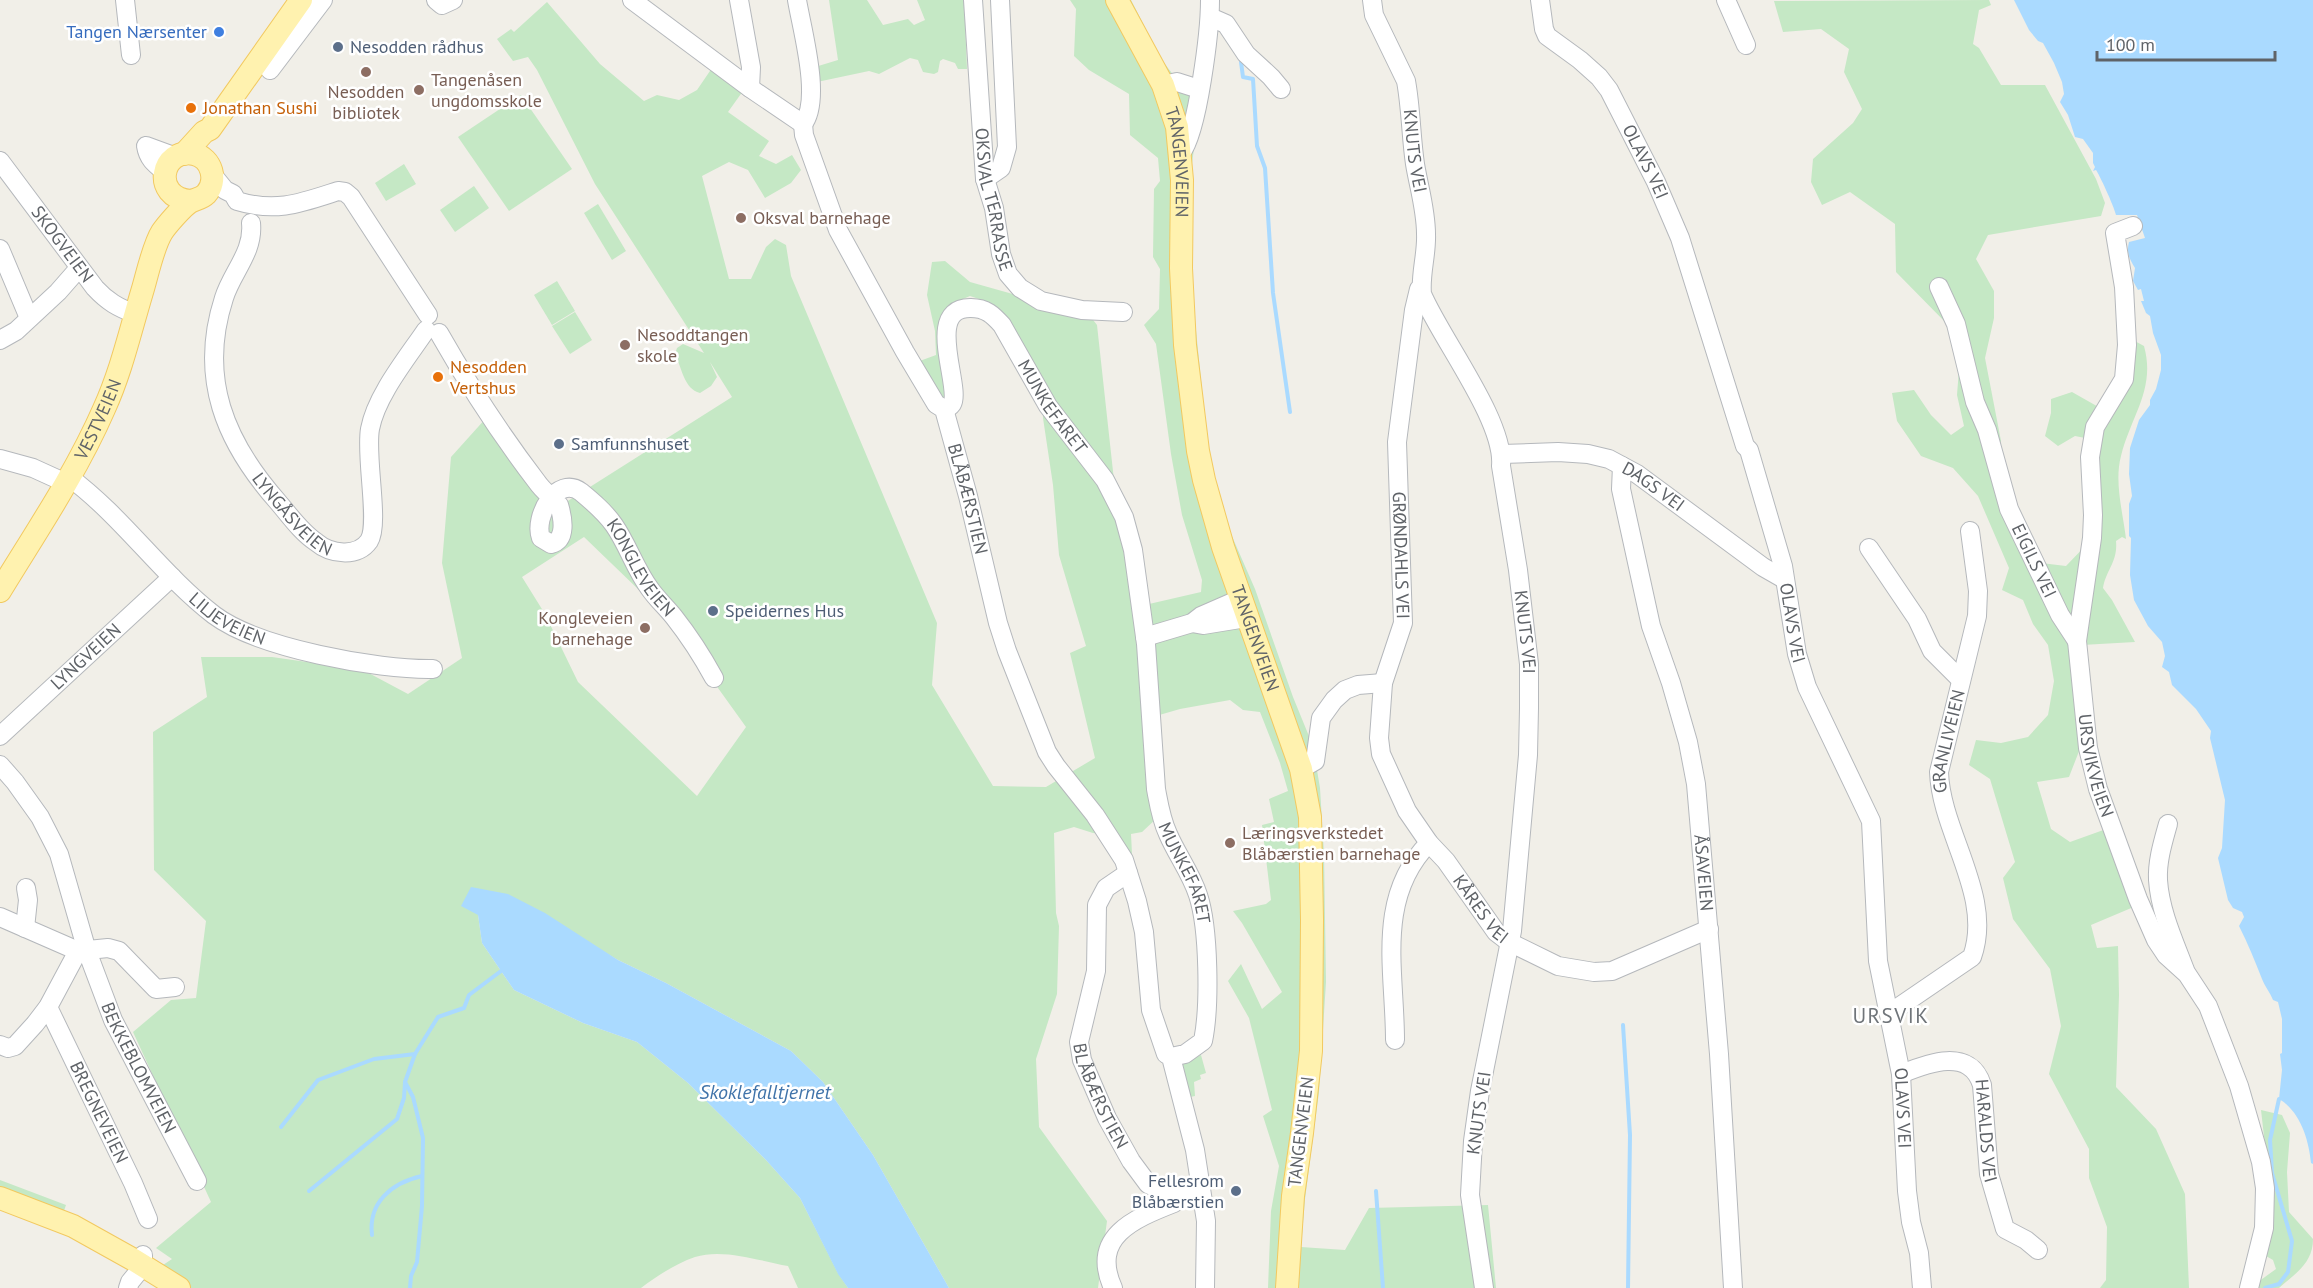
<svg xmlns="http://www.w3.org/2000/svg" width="2313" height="1288" viewBox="0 0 2313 1288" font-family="'PT Sans',sans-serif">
	<rect width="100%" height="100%" fill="#f1efe8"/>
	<!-- green -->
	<g fill="#c5e8c5" fill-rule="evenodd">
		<path d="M 829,0 L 867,0 L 883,25 L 908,19 L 914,25 L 925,20 L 917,0 L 967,0 L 965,21 L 967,69 L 958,69 L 955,63 L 943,59 L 940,61 L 938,72 L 934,74 L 923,72 L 918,60 L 910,58 L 879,74 L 869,71 L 817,82 L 815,67 L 838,60 Z"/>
		<path d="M 1070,0 L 1131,0 L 1161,59 L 1202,112 L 1196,133 L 1190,179 L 1192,291 L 1208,449 L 1224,518 L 1255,589 L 1293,697 L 1313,746 L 1320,788 L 1324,854 L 1326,982 L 1319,1092 L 1305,1199 L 1301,1247 L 1345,1250 L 1369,1208 L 1488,1205 L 1496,1288 L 1268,1288 L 1271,1211 L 1279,1166 L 1263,1116 L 1272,1110 L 1249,1018 L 1228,981 L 1241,964 L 1262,1009 L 1282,992 L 1242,923 L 1233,911 L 1266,904 L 1271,900 L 1262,825 L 1274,822 L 1269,799 L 1288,791 L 1280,763 L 1260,712 L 1243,710 L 1230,700 L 1180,709 L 1149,718 L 1157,818 L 1142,832 L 1131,834 L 1132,854 L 1127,855 L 1115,835 L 1093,833 L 1074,827 L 1054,833 L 1056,913 L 1059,926 L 1057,994 L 1036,1059 L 1039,1127 L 1107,1221 L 1098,1288 L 949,1288 L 873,1155 L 823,1082 L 791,1051 L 666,983 L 618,960 L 594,946 L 478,915 L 482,943 L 514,990 L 583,1023 L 637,1042 L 688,1083 L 766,1160 L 800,1198 L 838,1273 L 848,1288 L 798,1288 L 788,1266 C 760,1261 723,1248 695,1257 C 675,1264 657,1276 641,1288 L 158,1288 L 142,1279 L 172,1259 L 156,1248 L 211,1202 L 133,1032 L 171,1000 L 196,998 L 206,921 L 154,870 L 153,732 L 207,697 L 201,657 L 272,657 L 363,670 L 408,694 L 462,658 L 442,563 L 451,457 L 487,417 L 552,511 L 732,397 L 710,362 L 717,377 L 711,386 L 700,393 C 684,389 682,368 675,354 L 677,348 L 683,344 L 704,353 L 595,184 L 537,70 L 528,57 L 513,61 L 497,39 L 511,29 L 514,32 L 547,2 L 600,64 L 644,101 L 657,95 L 679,100 L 697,90 L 712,68 L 743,91 L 728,112 L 769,141 L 759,156 L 776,164 L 792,155 L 801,170 L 791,183 L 765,198 L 748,170 L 729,162 L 702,176 L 729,279 L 751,279 L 766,247 L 775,239 L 786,245 L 791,276 L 937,623 L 932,685 L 993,786 L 1046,787 L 1095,758 L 1070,653 L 1086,646 L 1059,555 L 1053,485 L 1043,418 L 1041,378 L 1003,314 L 988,302 L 970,296 L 956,302 L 946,311 L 949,395 L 945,401 L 917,362 L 936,355 L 935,331 L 927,295 L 932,262 L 945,261 L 970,282 L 1090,316 L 1097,325 L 1118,517 L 1136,607 L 1201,592 L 1202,580 L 1182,515 L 1171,454 L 1156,344 L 1144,325 L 1159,309 L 1160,269 L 1153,257 L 1154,189 L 1160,181 L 1158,158 L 1130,135 L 1129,94 L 1089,70 L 1074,56 L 1076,9 ZM 584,537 L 667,617 L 746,727 L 697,796 L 578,682 L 545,614 L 522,577 Z"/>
		<path d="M 1989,0 L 1991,5 L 1979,10 L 1973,44 L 1979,48 L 2001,85 L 2045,85 L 2096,179 L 2105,203 L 2101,216 L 1988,235 L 1976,259 L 1994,291 L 1994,318 L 1985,358 L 2001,441 L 1992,480 L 2041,563 L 2066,566 L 2090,541 L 2095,440 L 2075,436 L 2058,446 L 2045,436 L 2051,413 L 2051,399 L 2072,392 L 2102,409 L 2131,339 L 2144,346 C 2156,389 2131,416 2121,456 C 2114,482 2123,513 2126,539 L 2122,537 L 2116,541 C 2118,562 2106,570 2103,588 L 2112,600 L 2135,642 L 2082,645 L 2083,741 L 2069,777 L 2037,782 L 2051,829 L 2070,842 L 2109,828 L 2136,906 L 2091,925 L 2097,948 L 2118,946 L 2119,995 L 2116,1087 L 2156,1129 L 2185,1194 L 2189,1288 L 2100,1288 L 2106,1280 L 2107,1227 L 2089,1178 L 2089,1149 L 2049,1074 L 2061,1026 L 2050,969 L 2013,919 L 2003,878 L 2015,862 L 1990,779 L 1969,765 L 1976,740 L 2001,743 L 2028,737 L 2048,715 L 2054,681 L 2048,645 L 2033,624 L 2023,600 L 2002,590 L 2009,568 L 1978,496 L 1953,468 L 1921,456 L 1897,421 L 1892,393 L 1914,390 L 1931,415 L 1951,435 L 1964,426 L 1957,395 L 1959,369 L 1948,325 L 1896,272 L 1895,224 L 1850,192 L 1822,205 L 1811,182 L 1813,159 L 1853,123 L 1862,109 L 1844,72 L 1849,49 L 1821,29 L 1783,32 L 1774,1 Z"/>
		<path d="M 521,95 L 572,169 L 509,211 L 458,137 Z"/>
		<path d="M 404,164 L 416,184 L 386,201 L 375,183 Z"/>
		<path d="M 474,186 L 489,208 L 455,232 L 440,210 Z"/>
		<path d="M 598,204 L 626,251 L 612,260 L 584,213 Z"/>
		<path d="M 557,281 L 575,311 L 552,325 L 534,295 Z"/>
		<path d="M 575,312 L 592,340 L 570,354 L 552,326 Z"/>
		<path d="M 1201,1055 L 1206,1073 L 1200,1075 L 1201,1079 L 1194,1082 L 1195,1096 L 1185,1098 L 1178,1065 Z"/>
		<path d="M 2261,1110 L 2282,1115 L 2290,1133 L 2287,1172 L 2289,1212 L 2313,1239 C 2313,1263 2296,1273 2279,1288 L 2256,1288 L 2258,1282 L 2276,1269 L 2273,1260 L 2266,1256 L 2272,1206 Z"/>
		<path d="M 0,1180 L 66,1205 L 58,1228 L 0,1206 Z"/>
	</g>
	<!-- water -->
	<g fill="#aadaff">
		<path d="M 2014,0 L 2313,0 L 2313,1164 L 2311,1163 C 2309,1140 2300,1111 2279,1099 L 2282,1070 L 2280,1054 L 2282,1053 L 2282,1019 L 2278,1002 L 2273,1000 C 2270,992 2265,987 2262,979 C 2255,961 2248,944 2239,926 L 2244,917 L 2242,912 L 2233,908 L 2228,900 L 2218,858 L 2222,848 L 2225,800 L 2210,738 L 2211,731 L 2196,709 L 2172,685 L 2169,672 L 2162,667 L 2165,656 L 2162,642 L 2148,626 L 2134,600 L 2130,575 L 2131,538 L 2129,536 L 2129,504 L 2132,496 L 2129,474 L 2130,448 L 2139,420 L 2150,405 L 2150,400 L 2156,389 L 2161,370 L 2161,355 L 2153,333 L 2150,316 L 2146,313 L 2141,301 L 2144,301 L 2141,289 L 2138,290 L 2133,281 L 2135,268 C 2130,260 2126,253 2129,242 L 2145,238 L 2137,215 L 2116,215 C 2114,206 2099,174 2096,170 L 2093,171 L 2095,167 L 2093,163 L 2093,153 L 2083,139 L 2075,137 L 2068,115 L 2060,102 L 2064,94 L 2062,82 L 2054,63 L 2043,43 L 2038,41 L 2029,30 Z"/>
		<path d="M 471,887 L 508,894 L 545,913 L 618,960 L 666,983 L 791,1051 L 823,1082 L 873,1155 L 949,1288 L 848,1288 L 838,1274 L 800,1198 L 766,1160 L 688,1083 L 637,1042 L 583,1023 L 514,990 L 482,943 L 478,915 L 461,906 Z"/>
	</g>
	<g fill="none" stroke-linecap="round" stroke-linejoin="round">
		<!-- stream -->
		<g stroke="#aadaff" stroke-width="4">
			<path d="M 1241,62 L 1243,77 L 1253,79 L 1257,146 L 1265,168 L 1273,293 L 1290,412"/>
			<path d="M 1623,1025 L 1630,1135 L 1628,1288"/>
			<path d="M 281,1127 L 318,1080 L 374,1059 L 415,1054"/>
			<path d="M 309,1191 L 397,1119 L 404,1098 L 405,1082"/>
			<path d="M 1376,1191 L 1383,1288"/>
			<path d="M 372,1235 C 368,1203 391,1183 422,1176"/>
			<path d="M 410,1288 L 411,1276 L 417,1262 L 422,1206 L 423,1138 L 413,1097 L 405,1082 L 415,1054 L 438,1017 L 464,1008 L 469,995 L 501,971"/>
			<path d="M 2265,1288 L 2279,1284 L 2288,1272 L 2292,1241 L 2272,1173 L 2270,1140 L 2279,1099"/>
		</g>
		<defs>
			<g id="minor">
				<path d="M 125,0 L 131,55"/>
				<path d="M 436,0 L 442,5 L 453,0"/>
				<path d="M 632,0 L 750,88 L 803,124"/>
				<path d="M 739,0 L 751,67 L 750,88"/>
				<path d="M 797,0 C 802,30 822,100 803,124"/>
				<path id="s1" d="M 973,0 L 985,179 L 994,208 L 1001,254 L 1008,274 L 1020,288 L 1041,301 L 1082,310 L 1123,312"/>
				<path id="s2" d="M 1372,0 L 1374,15 L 1406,81 C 1411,108 1411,137 1415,164 C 1419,188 1426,210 1426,234 C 1427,254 1420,274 1422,294 C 1441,339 1505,421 1501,466 L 1518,570 L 1529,664 L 1529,708 L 1528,755 L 1512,931 L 1480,1091 L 1473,1141 L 1470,1195 L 1484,1288"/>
				<path id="s3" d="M 1540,0 L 1544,29 L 1547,36 L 1580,60 L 1599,77 L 1609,90 L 1656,182 L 1680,238 L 1745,446 L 1749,450 L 1783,566 L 1797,654 L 1807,687 L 1871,821 L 1878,961 L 1901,1074 L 1907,1191 L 1911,1222 L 1919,1253 L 1922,1288"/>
				<path d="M 1726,0 L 1746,45"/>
				<path d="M 1210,17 L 1226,24 L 1246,54 L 1271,77 L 1281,89"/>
				<path d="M 270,70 L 323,0"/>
				<path d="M 1163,85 L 1177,82 L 1199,89"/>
				<path id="s4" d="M 803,124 L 804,135 L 838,230 L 905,352 L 936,404 L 944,409 L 968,496 L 998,623 L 1007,651 L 1047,752 L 1056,766 L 1095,815 L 1124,860 L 1137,901 L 1144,932 L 1151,1010 L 1166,1054 L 1171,1057 L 1195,1150 L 1206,1221 L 1205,1288"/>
				<path d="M 1181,153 C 1198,132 1210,30 1210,0"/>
				<path id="s5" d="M 0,161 L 95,288 C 107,301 118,308 136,314"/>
				<path d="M 165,172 C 155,164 148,159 146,146 L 176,157"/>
				<path d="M 212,174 L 225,190 L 233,194 L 237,201 C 276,213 301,203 338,191 L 345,192 L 351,197 L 428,315"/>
				<path d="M 985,179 L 1001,168 L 1007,147 L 1000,0"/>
				<path id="s6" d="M 251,223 C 254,252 232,272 224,298 C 198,378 225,442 278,502 C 290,516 301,532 316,542 C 330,554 357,558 369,541 C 380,524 365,457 370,429 C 376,396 407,358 426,330"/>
				<path id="s7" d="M 2133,226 L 2115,233 L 2124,287 L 2127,345 L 2124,379 L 2095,427 L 2090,457 L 2093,515 L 2092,538 L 2077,641 L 2088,748 L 2098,789 L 2138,899 L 2156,940 L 2166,955 L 2187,974 L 2208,1006 L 2239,1086 L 2261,1162 L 2265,1188 L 2264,1228 L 2249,1288"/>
				<path d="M 0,249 L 29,318"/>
				<path id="s8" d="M 1939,287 L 1956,324 L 1975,402 L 1987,430 L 2009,509 L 2060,615 L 2077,641"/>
				<path id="s9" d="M 1421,289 L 1419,289 L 1414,310 L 1397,442 L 1403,623 L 1383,683 L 1379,738 L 1381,754 L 1407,811 L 1429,843 L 1446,861 L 1496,932 L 1509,942 L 1558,966 L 1594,972 L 1612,971 L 1709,929"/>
				<path id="s10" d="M 439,333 C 468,384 501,435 537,482 C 543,491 552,497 559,505 C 563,518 567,540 551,544 L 541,538 C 533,517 557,474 581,492 C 593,502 605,512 614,525 C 628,545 635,569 650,589 C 657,599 666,607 674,617 C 689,636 702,656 714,678"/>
				<path d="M 0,340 L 16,331 L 58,292 L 79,268"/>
				<path id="s11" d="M 944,409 C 948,408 950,407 952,404 C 962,387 923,307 971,308 C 986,308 993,315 1002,325 L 1048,406 L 1105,480 L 1124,517 L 1133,550 L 1146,644 L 1156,789 C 1159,805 1161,819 1168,834 C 1177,855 1191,873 1198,895 C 1209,928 1210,1007 1203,1041 L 1185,1054 L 1171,1057"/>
				<path id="s12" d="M 1502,454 L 1558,452 L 1588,454 L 1609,459 L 1637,474 L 1763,567 L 1784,579"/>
				<path d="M 0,459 L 33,468 L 66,483"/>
				<path id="s13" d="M 1622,466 L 1621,489 L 1651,626 L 1671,683 L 1688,742 L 1696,784 L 1719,1054 L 1733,1288"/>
				<path id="s14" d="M 69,477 C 123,517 161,574 214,615 C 258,648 377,670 433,669"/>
				<path d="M 1869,548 L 1917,619 L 1932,651 L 1961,680"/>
				<path d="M 1192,623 L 1203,625 L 1246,618"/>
				<path d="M 1145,637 L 1192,623 L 1201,616 L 1240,599"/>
				<path id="s15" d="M 0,736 L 172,577"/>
				<path id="s16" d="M 0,765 L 15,782 L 40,817 L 59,854 L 87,951 L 113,1020 L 197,1181"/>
				<path d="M 1301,769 L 1315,761 L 1321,718 L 1334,700 L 1345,690 L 1358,685 L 1383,683"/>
				<path d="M 2168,824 C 2163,842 2157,861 2158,880 C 2160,911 2174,941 2185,970"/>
				<path id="s17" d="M 1128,873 L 1106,888 L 1097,905 L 1096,971 L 1079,1042 L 1082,1060 L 1107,1118 L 1131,1161 L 1148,1184 L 1178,1198"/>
				<path d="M 0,917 L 78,951 L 108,948 L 119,951 L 156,989 L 175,987"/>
				<path d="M 25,928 L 28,900 L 26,888"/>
				<path id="s18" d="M 48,1007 L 133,1183 L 148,1219"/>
				<path id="s19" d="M 1890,1013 L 1972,957 C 1994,896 1941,833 1939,772 L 1977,616 L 1978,591 L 1970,531"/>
				<path d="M 1395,1040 C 1395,971 1375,898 1429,843"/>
				<path d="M 0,1045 L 8,1048 L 15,1046 L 35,1024 L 48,1007 L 78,951"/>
				<path id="s20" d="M 1901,1074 C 1928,1063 1970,1047 1982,1085 L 1989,1174 L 2005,1229 L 2026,1240 L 2038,1250"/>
				<path d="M 128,1288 L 130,1282 L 143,1266 L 143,1255"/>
				<path d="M 1113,1288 C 1090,1237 1133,1219 1174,1203 L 1178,1198 L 1187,1196"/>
			</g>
			<g id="major">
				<path id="s21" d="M 1117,0 L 1163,85 L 1177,127 L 1182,180 L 1181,268 L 1185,345 L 1198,451 L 1204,480 L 1223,547 L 1301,769 L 1310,817 L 1312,920 L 1311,1051 L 1302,1133 L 1293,1196 L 1287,1288"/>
				<path d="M 184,154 L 204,132 L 210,129 L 301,0"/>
				<path id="s22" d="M 0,591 C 36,532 76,473 104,409 C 121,372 130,332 142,292 C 147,276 153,246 162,232 C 166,226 183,206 190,202 C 195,199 201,199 206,194 C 218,181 212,158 194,154 C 161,147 151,197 190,201"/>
				<path d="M 0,1198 L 73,1226 L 134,1260 L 179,1288"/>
			</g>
		</defs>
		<!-- minor casing -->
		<use href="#minor" stroke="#b5b8bc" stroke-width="20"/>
		<!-- major casing -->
		<use href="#major" stroke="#f2c960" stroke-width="24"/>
		<!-- minor -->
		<use href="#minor" stroke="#fff" stroke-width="18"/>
		<!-- major -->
		<use href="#major" stroke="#fff2af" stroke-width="22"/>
	</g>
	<!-- markers -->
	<circle fill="#3f7fe0" stroke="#fff" stroke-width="2" cx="219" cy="32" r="6"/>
	<g fill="#5c6f8a" stroke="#fff" stroke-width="2">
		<circle cx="338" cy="47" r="6"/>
		<circle cx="559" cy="444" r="6"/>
		<circle cx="713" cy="611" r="6"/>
		<circle cx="1236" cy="1191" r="6"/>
	</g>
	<g fill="#8d6e63" stroke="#fff" stroke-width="2">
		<circle cx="366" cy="72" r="6"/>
		<circle cx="419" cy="90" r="6"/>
		<circle cx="741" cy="218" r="6"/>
		<circle cx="625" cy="345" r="6"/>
		<circle cx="645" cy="628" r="6"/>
		<circle cx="1230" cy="843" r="6"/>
	</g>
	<g fill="#e8710a" stroke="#fff" stroke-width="2">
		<circle cx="191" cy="108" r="6"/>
		<circle cx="438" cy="377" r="6"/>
	</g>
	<g text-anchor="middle" stroke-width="5" stroke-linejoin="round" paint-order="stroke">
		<!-- shop labels -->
		<g font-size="18" fill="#366cbe" stroke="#fff" text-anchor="end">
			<text x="207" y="38">Tangen Nærsenter</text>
		</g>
		<!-- service labels -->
		<g font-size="18" fill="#4e5e75" stroke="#fff" text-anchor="start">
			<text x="350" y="53">Nesodden rådhus</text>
			<text x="571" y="450">Samfunnshuset</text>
			<text x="725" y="617">Speidernes Hus</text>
			<text x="1224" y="1187" text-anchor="end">Fellesrom<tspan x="1224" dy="21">Blåbærstien</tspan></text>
		</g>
		<!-- education labels -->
		<g font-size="18" fill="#785e54" stroke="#fff" text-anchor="start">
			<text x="431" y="86">Tangenåsen<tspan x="431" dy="21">ungdomsskole</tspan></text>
			<text x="366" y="98" text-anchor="middle">Nesodden<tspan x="366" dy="21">bibliotek</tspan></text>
			<text x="753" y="224">Oksval barnehage</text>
			<text x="637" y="341">Nesoddtangen<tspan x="637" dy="21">skole</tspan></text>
			<text x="633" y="624" text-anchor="end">Kongleveien<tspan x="633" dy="21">barnehage</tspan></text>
			<text x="1242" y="839">Læringsverkstedet<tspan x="1242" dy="21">Blåbærstien barnehage</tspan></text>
		</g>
		<!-- food labels -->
		<g font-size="18" fill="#c56008" stroke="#fff" text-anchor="start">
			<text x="203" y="114">Jonathan Sushi</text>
			<text x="450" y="373">Nesodden<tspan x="450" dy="21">Vertshus</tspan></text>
		</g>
		<!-- street labels -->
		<g font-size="18" fill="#5f6368" stroke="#fff">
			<text dy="6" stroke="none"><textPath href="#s2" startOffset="159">KNUTS VEI</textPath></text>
			<text dy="6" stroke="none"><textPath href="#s21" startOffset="176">TANGENVEIEN</textPath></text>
			<text dy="6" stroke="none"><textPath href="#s3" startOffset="200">OLAVS VEI</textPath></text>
			<text dy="6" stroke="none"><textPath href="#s1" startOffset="201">OKSVAL TERRASSE</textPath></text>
			<text dy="6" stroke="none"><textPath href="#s5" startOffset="104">SKOGVEIEN</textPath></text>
			<text dy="6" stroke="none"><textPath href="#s11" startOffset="254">MUNKEFARET</textPath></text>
			<text dy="6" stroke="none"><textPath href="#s22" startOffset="198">VESTVEIEN</textPath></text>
			<text dy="6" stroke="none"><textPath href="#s12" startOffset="160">DAGS VEI</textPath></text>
			<text dy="6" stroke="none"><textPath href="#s4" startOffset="414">BLÅBÆRSTIEN</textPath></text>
			<text dy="6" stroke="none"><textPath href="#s6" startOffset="322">LYNGÅSVEIEN</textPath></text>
			<text dy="6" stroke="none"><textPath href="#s9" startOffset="270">GRØNDAHLS VEI</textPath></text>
			<text dy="6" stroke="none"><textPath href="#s8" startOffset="291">EIGILS VEI</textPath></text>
			<text dy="6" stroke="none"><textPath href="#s10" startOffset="441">KONGLEVEIEN</textPath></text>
			<text dy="6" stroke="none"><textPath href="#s14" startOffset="214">LILJEVEIEN</textPath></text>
			<text dy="6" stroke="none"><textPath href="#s3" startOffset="686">OLAVS VEI</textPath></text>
			<text dy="6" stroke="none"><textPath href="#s2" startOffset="662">KNUTS VEI</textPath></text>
			<text dy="6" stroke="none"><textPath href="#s21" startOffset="662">TANGENVEIEN</textPath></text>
			<text dy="6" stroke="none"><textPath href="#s15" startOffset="117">LYNGVEIEN</textPath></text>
			<text dy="6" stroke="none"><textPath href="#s19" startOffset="322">GRANLIVEIEN</textPath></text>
			<text dy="6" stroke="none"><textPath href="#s7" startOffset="564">URSVIKVEIEN</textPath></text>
			<text dy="6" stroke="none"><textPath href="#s13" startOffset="417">ÅSAVEIEN</textPath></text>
			<text dy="6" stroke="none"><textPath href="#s11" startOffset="750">MUNKEFARET</textPath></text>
			<text dy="6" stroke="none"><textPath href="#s9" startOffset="658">KÅRES VEI</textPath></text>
			<text dy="6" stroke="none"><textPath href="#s16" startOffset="336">BEKKEBLOMVEIEN</textPath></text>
			<text dy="6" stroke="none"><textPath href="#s17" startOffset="243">BLÅBÆRSTIEN</textPath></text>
			<text dy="6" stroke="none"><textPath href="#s3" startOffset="1190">OLAVS VEI</textPath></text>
			<text dy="6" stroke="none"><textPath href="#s18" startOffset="117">BREGNEVEIEN</textPath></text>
			<text transform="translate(1479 1113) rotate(-82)" y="6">KNUTS VEI</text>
			<text dy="6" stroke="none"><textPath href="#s20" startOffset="140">HARALDS VEI</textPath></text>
			<text transform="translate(1301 1132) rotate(-83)" y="6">TANGENVEIEN</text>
		</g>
		<!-- water labels -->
		<g font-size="20" font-style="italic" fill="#4174aa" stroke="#fff">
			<text x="765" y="1099">Skoklefalltjernet</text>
		</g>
		<!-- quarter labels -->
		<g font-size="21" letter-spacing="1.5" fill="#70757a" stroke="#fff">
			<text x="1891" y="1023">URSVIK</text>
		</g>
	</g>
	<!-- scale -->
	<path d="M2097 51v9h178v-9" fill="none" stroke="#5f6368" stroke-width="3"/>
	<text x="2106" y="51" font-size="18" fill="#5f6368" stroke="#ffffff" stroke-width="4.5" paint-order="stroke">100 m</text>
</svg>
